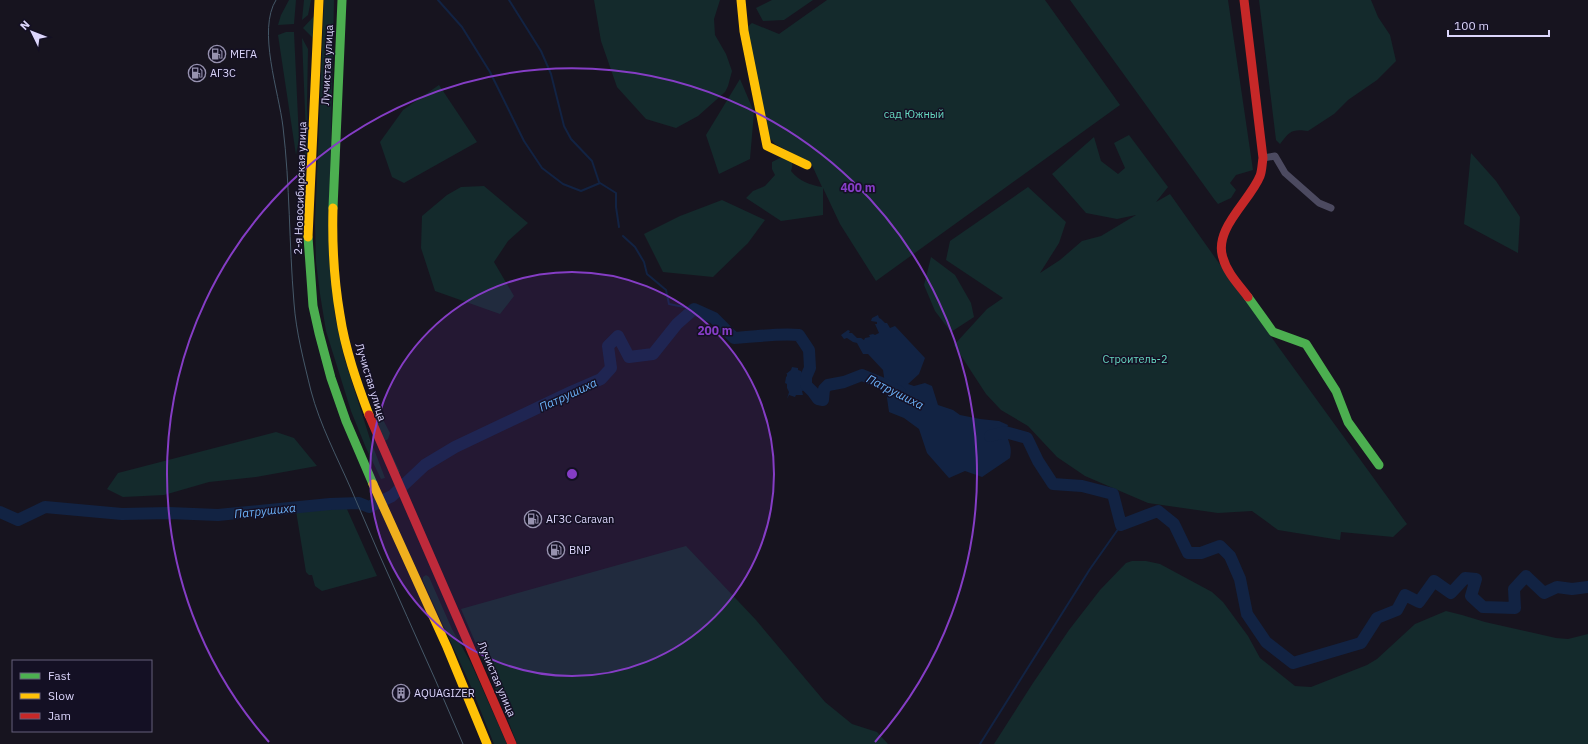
<svg xmlns="http://www.w3.org/2000/svg" width="1588" height="744" viewBox="0 0 1588 744" font-family="'IBM Plex Sans',sans-serif">
	<rect width="100%" height="100%" fill="#17141f"/>
	<!-- green -->
	<g fill="#142a2c">
		<path d="M 289,0 L 296,0 L 294,24 L 278,25 L 281,15 Z"/>
		<path d="M 304,0 L 311,0 L 308,15 L 302,20 Z"/>
		<path d="M 324,0 L 334,0 L 329,234 L 335,316 L 344,357 L 370,439 L 385,478 L 381,479 L 366,448 L 351,411 L 326,331 L 320,294 L 316,262 L 315,223 Z"/>
		<path d="M 594,0 L 720,0 L 714,19 L 715,35 L 726,54 L 732,71 L 728,86 L 725,92 L 698,116 L 676,128 L 646,119 L 617,87 L 601,41 Z"/>
		<path d="M 772,0 L 813,0 L 784,20 L 763,21 L 756,8 Z"/>
		<path d="M 827,0 L 1045,0 L 1120,105 L 876,281 L 840,224 L 823,188 L 823,215 L 781,221 L 746,198 L 753,191 L 765,186 L 775,175 L 772,169 L 772,162 L 784,156 C 792,160 794,162 791,171 C 799,181 810,185 822,187 L 811,163 L 775,144 L 769,137 L 747,27 L 752,23 L 779,34 Z"/>
		<path d="M 1070,0 L 1228,0 L 1253,170 L 1236,175 L 1230,183 L 1236,190 L 1231,198 L 1218,204 L 1214,199 Z"/>
		<path d="M 1259,0 L 1371,0 L 1378,17 L 1390,35 L 1396,61 L 1377,80 L 1348,100 L 1334,114 L 1308,131 C 1292,129 1290,131 1280,144 L 1276,140 Z"/>
		<path d="M 315,15 L 313,41 L 312,37 L 303,28 Z"/>
		<path d="M 286,32 L 294,32 L 299,139 L 296,155 L 278,35 Z"/>
		<path d="M 302,38 L 308,49 L 307,105 L 308,136 L 305,183 L 303,182 L 306,135 Z"/>
		<path d="M 740,79 L 754,112 L 750,159 L 719,174 L 706,135 Z"/>
		<path d="M 439,85 L 477,142 L 404,183 L 392,177 L 380,142 L 403,110 Z"/>
		<path d="M 1129,135 L 1168,187 L 1156,202 L 1170,194 L 1277,345 L 1407,524 L 1393,537 L 1341,532 L 1340,540 L 1278,530 L 1252,511 L 1218,513 L 1148,503 L 1085,476 L 1057,457 L 1028,426 L 1001,410 L 986,394 L 954,345 L 987,309 L 1003,298 L 946,260 L 950,241 L 1028,187 L 1066,222 L 1059,243 L 1040,273 L 1060,260 L 1082,241 L 1101,236 L 1136,215 L 1117,219 L 1086,213 L 1052,174 L 1094,137 L 1101,161 L 1118,174 L 1125,168 L 1114,143 Z"/>
		<path d="M 1471,153 L 1496,181 L 1520,217 L 1518,253 L 1464,224 Z"/>
		<path d="M 484,186 L 528,223 L 508,241 L 494,262 L 514,296 L 500,314 L 435,291 L 421,248 L 422,216 L 447,195 L 461,187 Z"/>
		<path d="M 722,200 L 765,220 L 748,243 L 713,277 L 663,272 L 644,234 L 680,216 Z"/>
		<path d="M 931,257 L 955,275 L 971,303 L 974,317 L 951,332 L 935,311 L 924,285 Z"/>
		<path d="M 377,413 L 380,414 L 390,433 L 388,439 L 385,441 L 400,472 L 398,473 L 374,419 L 375,414 Z"/>
		<path d="M 276,432 L 294,438 L 317,466 L 256,477 L 209,482 L 164,495 L 123,497 L 107,489 L 118,473 Z"/>
		<path d="M 346,507 L 377,576 L 322,591 L 315,586 L 312,575 L 309,575 L 306,572 L 296,511 Z"/>
		<path d="M 686,546 L 756,620 L 825,702 L 852,724 L 877,732 L 888,744 L 517,744 L 503,707 L 461,609 Z"/>
		<path d="M 1132,561 L 1146,561 L 1160,564 L 1212,592 L 1223,602 L 1248,636 L 1260,658 L 1295,686 L 1311,687 L 1367,665 L 1377,659 L 1415,624 L 1446,611 L 1462,615 L 1485,622 L 1556,638 L 1568,639 L 1588,634 L 1588,744 L 994,744 L 1033,683 L 1069,630 L 1100,590 L 1126,563 Z"/>
		<path d="M 426,575 L 429,577 L 452,629 L 471,663 L 507,744 L 494,744 L 469,682 L 423,581 L 423,577 Z"/>
	</g>
	<!-- water -->
	<g fill="#122343">
		<path d="M 878,315 L 879,318 L 881,319 L 885,323 L 887,323 L 890,328 L 895,326 L 925,358 L 919,374 L 908,384 L 914,386 L 925,383 L 932,386 L 938,405 L 953,410 L 960,415 L 980,419 L 999,421 L 1008,425 C 1003,438 1014,443 1010,458 L 982,477 L 965,471 L 949,478 L 927,453 L 919,429 L 904,418 L 889,412 L 883,370 L 868,354 L 863,354 L 857,343 L 853,342 L 847,338 L 844,339 L 841,335 L 848,330 L 850,331 L 849,333 L 852,333 L 857,338 L 861,338 L 864,340 L 865,338 L 870,337 L 869,335 L 873,334 L 875,335 L 879,333 L 875,324 L 877,324 L 877,322 L 871,321 L 872,318 Z"/>
		<path d="M 792,367 L 798,368 L 798,370 L 801,371 L 803,376 L 806,377 L 809,381 L 810,375 L 811,376 L 812,382 L 810,391 L 813,392 L 811,393 L 806,390 L 802,391 L 803,395 L 796,395 L 795,397 L 789,395 L 787,399 L 789,392 L 787,388 L 787,384 L 785,383 L 786,377 L 787,376 L 787,374 L 786,374 L 791,370 Z"/>
	</g>
	<g fill="none" stroke-linecap="round" stroke-linejoin="round">
		<!-- stream -->
		<g stroke="#122343" stroke-width="2">
			<path d="M 438,0 L 462,27 L 490,72 L 524,141 L 542,168 L 563,184 L 581,191 L 600,183 L 616,193 L 616,207 L 619,227"/>
			<path d="M 509,0 L 541,51 L 551,74 L 564,126 L 571,139 L 592,161 L 599,182"/>
			<path d="M 623,236 L 635,247 L 644,262 L 647,274 L 666,290 L 669,304 L 694,309"/>
			<path d="M 980,744 L 1090,569 L 1121,525"/>
		</g>
		<!-- river -->
		<g stroke="#122343" stroke-width="12">
			<path d="M 990,436 L 1005,432 L 1027,438 L 1038,461 L 1053,484 L 1082,486 L 1113,494 L 1121,525 L 1158,511 L 1174,524 L 1188,553 L 1201,553 L 1220,546 L 1230,556 L 1240,579 L 1247,614 L 1266,642 L 1293,663 L 1361,643 L 1377,618 L 1397,610 L 1405,595 L 1419,602 L 1434,581 L 1451,593 L 1465,578 L 1476,579 L 1471,596 L 1483,607 L 1515,608 L 1514,589 L 1526,576 L 1544,593 L 1557,587 L 1572,589 L 1588,587"/>
			<path d="M 0,512 L 18,520 L 45,507 L 122,514 L 169,513 L 218,515 L 330,504 L 359,503 L 369,507 L 392,496 L 425,465 L 455,447 L 571,392 L 601,379 L 611,368 L 608,346 L 618,336 L 629,357 L 653,354 L 677,324 L 694,309 L 714,318 L 734,338 C 756,337 777,333 799,335 L 809,350 L 810,368 L 806,377 L 806,385 L 813,392 L 818,399 L 823,400 L 824,389 L 828,385 L 844,382 L 862,375 L 886,385 L 900,392"/>
		</g>
		<!-- street -->
		<path stroke="#4c4a60" stroke-width="7" d="M 1263,158 L 1275,156 L 1285,173 L 1319,203 L 1331,208"/>
		<!-- fast -->
		<g stroke="#4caf50" stroke-width="9">
			<path d="M 333,208 L 342,0"/>
			<path d="M 308,237 L 313,306 L 319,333 L 331,378 L 346,421 L 373,484"/>
			<path d="M 1248,297 L 1273,332 L 1306,344 L 1336,391 L 1348,422 L 1379,465"/>
		</g>
		<!-- slow -->
		<g stroke="#ffc107" stroke-width="9">
			<path d="M 741,0 L 744,31 L 767,146 L 807,165"/>
			<path d="M 333,208 C 332,244 334,280 340,315 C 345,349 357,383 369,415"/>
			<path d="M 308,237 L 319,0"/>
			<path d="M 373,484 L 447,647 L 487,744"/>
		</g>
		<!-- jam -->
		<g stroke="#c62828" stroke-width="9">
			<path d="M 1244,0 L 1263,158 C 1262,164 1262,171 1260,176 C 1250,201 1213,229 1223,258 C 1227,273 1239,285 1248,297"/>
			<path d="M 369,415 L 512,744"/>
		</g>
		<!-- tram -->
		<path stroke="#455868" stroke-width="1" d="M 276,0 C 257,30 279,92 283,127 C 290,185 289,244 294,303 C 296,332 304,362 311,391 C 320,425 337,457 351,489 C 387,575 427,658 463,744"/>
	</g>
	<!-- distance rings -->
	<circle cx="572" cy="474" r="202" fill="#853dc5" fill-opacity=".12"/>
	<g fill="none" stroke="#853dc5" stroke-width="2">
		<circle cx="572" cy="474" r="202"/>
		<path d="M269 742A405 405 0 1 1 875 742"/>
	</g>
	<!-- icons -->
	<defs>
		<symbol id="fuel-ring" viewBox="-11 -11 22 22"><circle r="9.5" fill="#141024" stroke="#9792af" stroke-width="1.5"/><path d="M-5.5-6h7V0h2V4h1.3V-2.5L3-4.5l.8-.8L6-3V5H2.5V1h-1V6h-7ZM-4.2-4.7v3.2H.2V-4.7Z" fill="#9792af"/></symbol>
		<symbol id="building-ring" viewBox="-11 -11 22 22"><circle r="9.5" fill="#141024" stroke="#9792af" stroke-width="1.5"/><path d="M-4-6H4V6H1V3H-1V6H-4ZM-2.5-4.3h1.7v1.8h-1.7ZM.8-4.3h1.7v1.8H.8ZM-2.5-1h1.7V.8h-1.7ZM.8-1h1.7V.8H.8Z" fill="#9792af"/></symbol>
	</defs>
	<g fill-rule="evenodd">
		<use href="#fuel-ring" x="207" y="44" width="20" height="20"/>
		<use href="#fuel-ring" x="187" y="63" width="20" height="20"/>
		<use href="#fuel-ring" x="523" y="509" width="20" height="20"/>
		<use href="#fuel-ring" x="546" y="540" width="20" height="20"/>
		<use href="#building-ring" x="391" y="683" width="20" height="20"/>
	</g>
	<g text-anchor="middle" stroke-width="3" stroke-linejoin="round" paint-order="stroke">
		<!-- poi labels -->
		<g font-size="11" fill="#dcd6fc" stroke="#141024" text-anchor="start">
			<text x="230" y="58">МЕГА</text>
			<text x="210" y="77">АГЗС</text>
			<text x="546" y="523">АГЗС Caravan</text>
			<text x="569" y="554">BNP</text>
			<text x="414" y="697">AQUAGIZER</text>
		</g>
		<!-- street labels -->
		<g font-size="11" fill="#dcd6fc" stroke="#141024">
			<text transform="translate(327 65) rotate(-87)" y="4">Лучистая улица</text>
			<text transform="translate(300 188) rotate(-88)" y="4">2-я Новосибирская улица</text>
			<text transform="translate(371 382) rotate(73)" y="4">Лучистая улица</text>
			<text transform="translate(497 679) rotate(67)" y="4">Лучистая улица</text>
		</g>
		<!-- park labels -->
		<g font-size="11" fill="#66d8c0" stroke="#141024">
			<text x="914" y="118">сад Южный</text>
			<text x="1135" y="363">Строитель-2</text>
		</g>
		<!-- water labels -->
		<g font-size="12" font-style="italic" fill="#6bb0f6" stroke="#141024">
			<text transform="translate(895 392) rotate(27)" y="4">Патрушиха</text>
			<text transform="translate(568 395) rotate(-25)" y="4">Патрушиха</text>
			<text transform="translate(265 511) rotate(-6)" y="4">Патрушиха</text>
		</g>
	</g>
	<circle cx="572" cy="474" r="6" fill="#853dc5" stroke="#141024" stroke-width="2"/>
	<g font-size="12" text-anchor="middle" font-weight="bold" fill="#853dc5" stroke="#141024" stroke-width="3" stroke-linejoin="round" paint-order="stroke">
		<text x="858" y="192">400 m</text>
		<text x="715" y="335">200 m</text>
	</g>
	<!-- legend -->
	<rect x="12" y="660" width="140" height="72" fill="#141024" stroke="#645f7a"/>
	<rect x="20" y="673" width="20" height="6" fill="#4caf50" stroke="#645f7a"/>
	<text x="48" y="680" font-size="12" fill="#dcd6fc">Fast</text>
	<rect x="20" y="693" width="20" height="6" fill="#ffc107" stroke="#645f7a"/>
	<text x="48" y="700" font-size="12" fill="#dcd6fc">Slow</text>
	<rect x="20" y="713" width="20" height="6" fill="#c62828" stroke="#645f7a"/>
	<text x="48" y="720" font-size="12" fill="#dcd6fc">Jam</text>
	<!-- north arrow -->
	<g transform="translate(32 32) rotate(313)" stroke="#141024" stroke-width="3" paint-order="stroke">
	<path d="M0-3L7 15L0 10L-7 15Z" fill="#dcd6fc"/>
	<text y="-6" font-size="11" font-weight="bold" text-anchor="middle" fill="#dcd6fc">N</text>
	</g>
	<!-- scale -->
	<path d="M1448 30v6h101v-6" fill="none" stroke="#dcd6fc" stroke-width="2"/>
	<text x="1454" y="30" font-size="12" fill="#dcd6fc" stroke="#141024" stroke-width="3" paint-order="stroke">100 m</text>
</svg>
